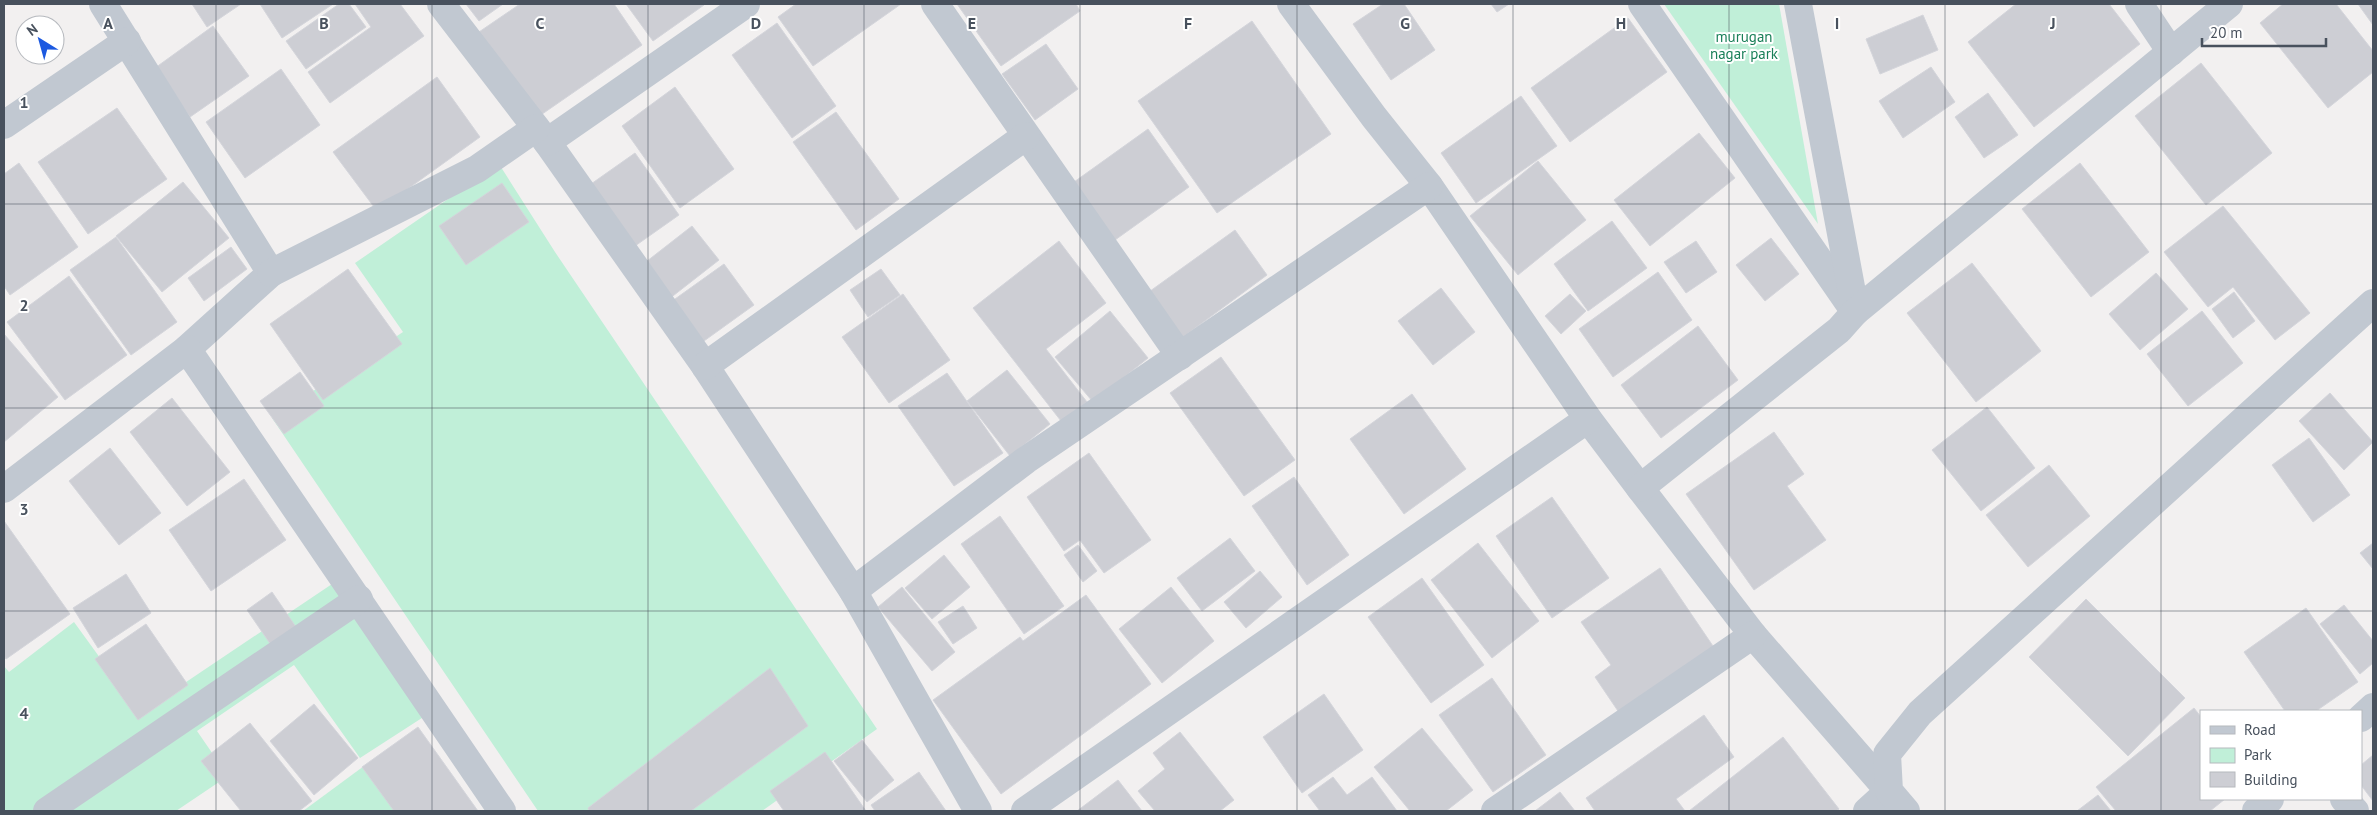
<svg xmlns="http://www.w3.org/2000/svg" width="2377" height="815" viewBox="0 0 2377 815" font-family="'PT Sans',sans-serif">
	<rect width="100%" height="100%" fill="#f2f0f0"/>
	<!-- green -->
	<g fill="#c0efd8">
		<path d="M 1664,4 L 1779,4 L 1818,224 Z"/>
		<path d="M 499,164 L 555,252 L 877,729 L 762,811 L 538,811 L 272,418 L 403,332 L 355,263 Z"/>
		<path d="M 335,582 L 425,716 L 360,758 L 294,665 L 197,731 L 228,776 L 176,811 L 4,811 L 4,666 L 9,672 L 74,622 L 140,713 Z"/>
		<path d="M 364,766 L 397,811 L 303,811 Z"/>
	</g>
	<!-- building -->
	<g fill="#cdced4" stroke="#d4d5db">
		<path d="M 192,4 L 241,4 L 207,27 Z"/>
		<path d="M 260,4 L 333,4 L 282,38 Z"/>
		<path d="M 339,4 L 349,4 L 366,27 L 306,69 L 286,41 Z"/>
		<path d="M 355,4 L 400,4 L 424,36 L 330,103 L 308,72 L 371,27 Z"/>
		<path d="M 466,4 L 503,4 L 479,21 Z"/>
		<path d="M 520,4 L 614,4 L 642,45 L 535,119 L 476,34 Z"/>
		<path d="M 626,4 L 704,4 L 704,5 L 653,41 Z"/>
		<path d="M 796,4 L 901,4 L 813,66 L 778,17 Z"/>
		<path d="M 957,4 L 1076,4 L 1080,11 L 1001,66 Z"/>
		<path d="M 1383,4 L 1404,4 L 1435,50 L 1391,80 L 1353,24 Z"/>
		<path d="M 1491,4 L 1509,4 L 1497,12 Z"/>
		<path d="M 2016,4 L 2109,4 L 2140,44 L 2034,127 L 1968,42 Z"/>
		<path d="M 2283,4 L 2336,4 L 2373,51 L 2373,72 L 2328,108 L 2260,23 Z"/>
		<path d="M 2358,4 L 2373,4 L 2373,25 Z"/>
		<path d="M 1923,15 L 1938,50 L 1880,74 L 1866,39 Z"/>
		<path d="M 1628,18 L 1667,72 L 1570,142 L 1531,88 Z"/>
		<path d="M 1252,21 L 1331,134 L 1217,213 L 1138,101 Z"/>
		<path d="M 777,23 L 836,106 L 792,138 L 732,55 Z"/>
		<path d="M 213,26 L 249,76 L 190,117 L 155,68 Z"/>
		<path d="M 1046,44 L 1078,89 L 1035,120 L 1002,74 Z"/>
		<path d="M 2201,63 L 2272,153 L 2206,205 L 2135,116 Z"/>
		<path d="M 1931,67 L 1955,102 L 1903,138 L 1879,101 Z"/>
		<path d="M 281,69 L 320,125 L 245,178 L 206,122 Z"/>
		<path d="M 437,77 L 480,137 L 377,211 L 333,152 Z"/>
		<path d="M 675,87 L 734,169 L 680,208 L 622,126 Z"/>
		<path d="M 1988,93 L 2018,135 L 1984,158 L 1955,117 Z"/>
		<path d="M 1521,96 L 1557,146 L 1476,203 L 1441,153 Z"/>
		<path d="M 117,108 L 167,179 L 88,234 L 38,162 Z"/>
		<path d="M 836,112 L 899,199 L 856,230 L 793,142 Z"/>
		<path d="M 1148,129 L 1189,187 L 1115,240 L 1074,182 Z"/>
		<path d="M 1699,133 L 1735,178 L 1650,246 L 1614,200 Z"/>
		<path d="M 635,153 L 679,215 L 635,246 L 591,184 Z"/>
		<path d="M 1538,161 L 1586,220 L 1518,275 L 1470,216 Z"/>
		<path d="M 19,163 L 78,247 L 10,295 L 4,286 L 4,174 Z"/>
		<path d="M 2080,163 L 2149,252 L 2091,297 L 2022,209 Z"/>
		<path d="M 183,182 L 229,238 L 162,292 L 116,236 Z"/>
		<path d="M 502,183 L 529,222 L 466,265 L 439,226 Z"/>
		<path d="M 2223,206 L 2310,313 L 2275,340 L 2233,287 L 2208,307 L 2164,252 Z"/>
		<path d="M 1612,221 L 1647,268 L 1588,311 L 1554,264 Z"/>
		<path d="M 692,226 L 719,260 L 669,299 L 642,265 Z"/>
		<path d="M 1235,230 L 1267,275 L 1179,340 L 1146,294 Z"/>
		<path d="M 116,237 L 177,322 L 131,355 L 70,270 Z"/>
		<path d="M 1771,238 L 1799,274 L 1765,301 L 1736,265 Z"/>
		<path d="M 1059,241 L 1106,303 L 1046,349 L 1087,402 L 1061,421 L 973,308 Z"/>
		<path d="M 1696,241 L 1717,272 L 1686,293 L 1664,262 Z"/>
		<path d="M 231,247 L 247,269 L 204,301 L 188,278 Z"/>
		<path d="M 1972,263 L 2041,351 L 1976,402 L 1907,313 Z"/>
		<path d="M 724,264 L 754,305 L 697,346 L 668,304 Z"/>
		<path d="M 348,269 L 402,344 L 323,400 L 270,324 Z"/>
		<path d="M 881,269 L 900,295 L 868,317 L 850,290 Z"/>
		<path d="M 1658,272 L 1692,320 L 1613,377 L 1579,329 Z"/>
		<path d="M 2156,273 L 2188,309 L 2140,350 L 2109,314 Z"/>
		<path d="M 69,276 L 127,355 L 65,400 L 7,322 Z"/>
		<path d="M 1441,288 L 1475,332 L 1433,365 L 1398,321 Z"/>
		<path d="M 2234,292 L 2255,321 L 2233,338 L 2212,309 Z"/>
		<path d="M 903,294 L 950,360 L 889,403 L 842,337 Z"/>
		<path d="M 1570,294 L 1586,311 L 1561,334 L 1545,316 Z"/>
		<path d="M 1110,311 L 1148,358 L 1093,402 L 1055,357 Z"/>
		<path d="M 2202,311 L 2243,363 L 2188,406 L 2147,354 Z"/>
		<path d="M 1698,326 L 1738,380 L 1661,438 L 1621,385 Z"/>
		<path d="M 4,334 L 58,397 L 4,442 Z"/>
		<path d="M 1221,357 L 1295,460 L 1244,496 L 1170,393 Z"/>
		<path d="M 1007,370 L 1050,424 L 1010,456 L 967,401 Z"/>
		<path d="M 300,372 L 324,406 L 284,434 L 260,401 Z"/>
		<path d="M 947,373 L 1003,453 L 954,486 L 898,406 Z"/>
		<path d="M 2330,393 L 2373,442 L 2344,470 L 2299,421 Z"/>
		<path d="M 1412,394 L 1466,469 L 1404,514 L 1350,439 Z"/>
		<path d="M 172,398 L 230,472 L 187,506 L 130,432 Z"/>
		<path d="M 1987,407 L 2035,468 L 1981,511 L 1932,450 Z"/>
		<path d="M 1774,432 L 1804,474 L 1787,486 L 1826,540 L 1754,590 L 1686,494 Z"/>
		<path d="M 2309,438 L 2350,495 L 2313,522 L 2272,465 Z"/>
		<path d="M 110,448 L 161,513 L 119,545 L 69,481 Z"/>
		<path d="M 1089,453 L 1151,540 L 1104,573 L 1080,540 L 1064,551 L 1027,497 Z"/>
		<path d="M 2049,465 L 2090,516 L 2028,567 L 1986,515 Z"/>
		<path d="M 1294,477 L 1349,555 L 1307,585 L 1252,506 Z"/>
		<path d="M 244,479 L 286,540 L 211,591 L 169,530 Z"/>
		<path d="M 1552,497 L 1609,578 L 1552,618 L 1496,536 Z"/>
		<path d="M 1000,516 L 1064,606 L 1024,634 L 961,544 Z"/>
		<path d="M 4,521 L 70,614 L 6,659 L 4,656 Z"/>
		<path d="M 1230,538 L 1255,571 L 1202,611 L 1177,578 Z"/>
		<path d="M 1478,543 L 1539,621 L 1492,658 L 1431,580 Z"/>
		<path d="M 2373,543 L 2373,569 L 2360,553 Z"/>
		<path d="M 1078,545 L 1097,571 L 1083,582 L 1064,555 Z"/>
		<path d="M 944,555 L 970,587 L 932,619 L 905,588 Z"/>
		<path d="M 1660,568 L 1715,649 L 1620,714 L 1595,677 L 1611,665 L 1581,622 Z"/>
		<path d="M 1260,571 L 1282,597 L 1246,628 L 1224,602 Z"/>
		<path d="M 126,574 L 151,613 L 98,648 L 73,608 Z"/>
		<path d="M 1422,578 L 1484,665 L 1431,703 L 1368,617 Z"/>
		<path d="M 902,587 L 955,652 L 932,671 L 878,607 Z"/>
		<path d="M 1171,587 L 1214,641 L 1162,683 L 1119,629 Z"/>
		<path d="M 272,592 L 296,627 L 271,645 L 247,610 Z"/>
		<path d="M 1086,595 L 1151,684 L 1001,794 L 933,700 L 1020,637 L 1023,641 Z"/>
		<path d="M 2086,599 L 2185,698 L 2128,756 L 2029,657 Z"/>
		<path d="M 2344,605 L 2373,641 L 2373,663 L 2360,674 L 2320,624 Z"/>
		<path d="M 963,606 L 977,628 L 953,644 L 938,622 Z"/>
		<path d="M 2306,608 L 2358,682 L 2316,711 L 2285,711 L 2244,652 Z"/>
		<path d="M 146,624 L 188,685 L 138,720 L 95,659 Z"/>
		<path d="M 770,668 L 808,726 L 691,811 L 589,811 L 588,808 Z"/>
		<path d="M 1492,678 L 1546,755 L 1493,792 L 1439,715 Z"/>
		<path d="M 1324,694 L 1363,750 L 1302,793 L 1263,737 Z"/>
		<path d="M 314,704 L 358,758 L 314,795 L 270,741 Z"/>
		<path d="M 2194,708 L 2201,717 L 2201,799 L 2225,799 L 2210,811 L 2116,811 L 2096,787 Z"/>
		<path d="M 1704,715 L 1734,757 L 1676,799 L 1685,811 L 1595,811 L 1586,798 Z"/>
		<path d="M 250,723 L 312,801 L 299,811 L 241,811 L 201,761 Z"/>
		<path d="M 418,727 L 478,811 L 394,811 L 362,767 Z"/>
		<path d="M 1422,728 L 1473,790 L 1446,811 L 1410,811 L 1374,767 Z"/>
		<path d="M 1180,732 L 1234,800 L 1220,811 L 1155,811 L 1138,791 L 1165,769 L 1153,753 Z"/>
		<path d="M 1783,737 L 1839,809 L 1836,811 L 1689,811 Z"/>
		<path d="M 862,740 L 894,780 L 867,802 L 834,761 Z"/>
		<path d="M 825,752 L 866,811 L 784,811 L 770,791 Z"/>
		<path d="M 2373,755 L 2373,801 L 2361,785 L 2361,765 Z"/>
		<path d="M 919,772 L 946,811 L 875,811 L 871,805 Z"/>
		<path d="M 1333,777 L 1347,795 L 1372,777 L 1397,811 L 1320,811 L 1308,795 Z"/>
		<path d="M 1118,780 L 1142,811 L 1077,811 Z"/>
		<path d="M 1560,792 L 1575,811 L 1535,811 Z"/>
		<path d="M 2098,795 L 2111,811 L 2077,811 Z"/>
	</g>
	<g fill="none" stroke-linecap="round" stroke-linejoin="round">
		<!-- minor -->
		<g stroke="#c1c8d1" stroke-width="28">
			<path d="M 103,4 L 271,273 L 187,349"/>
			<path d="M 441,4 L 547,142 L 705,366 L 853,591 L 978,811"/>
			<path d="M 935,4 L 1180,356"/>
			<path d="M 1291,4 L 1374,117 L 1429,186 L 1588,419 L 1640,488 L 1753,635 L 1889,791 L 1867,811"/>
			<path d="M 1642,4 L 1855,312"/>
			<path d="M 1798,4 L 1854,303"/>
			<path d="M 2139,4 L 2171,52"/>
			<path d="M 4,125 L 127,41"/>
			<path d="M 547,142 L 746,4"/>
			<path d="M 271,273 L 477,169 L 536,128"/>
			<path d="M 705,366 L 1026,136"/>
			<path d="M 1640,488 L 1839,330 L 1855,312 L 2229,4"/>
			<path d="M 4,489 L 187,349 L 502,811"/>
			<path d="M 853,591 L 1026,460 L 1429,186"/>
			<path d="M 2361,718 L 2373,707"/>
			<path d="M 2344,799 L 2355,811"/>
			<path d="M 47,811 L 359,599"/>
			<path d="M 1025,811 L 1588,419"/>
			<path d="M 1495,811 L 1753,635"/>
			<path d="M 2256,811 L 2270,799"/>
		</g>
		<!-- tertiary -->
		<path stroke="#c1c8d1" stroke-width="28" d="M 1906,811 L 1889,791 L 1887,754 L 1920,713 L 2373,303"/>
	</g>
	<!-- grid -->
	<path fill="none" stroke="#48515d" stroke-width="1" stroke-opacity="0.55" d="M 216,4 L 216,811M 432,4 L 432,811M 648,4 L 648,811M 864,4 L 864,811M 1080,4 L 1080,811M 1297,4 L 1297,811M 1513,4 L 1513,811M 1729,4 L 1729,811M 1945,4 L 1945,811M 2161,4 L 2161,811M 4,204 L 2373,204M 4,408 L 2373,408M 4,611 L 2373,611"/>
	<g text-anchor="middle" stroke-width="4" stroke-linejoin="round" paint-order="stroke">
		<!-- park labels -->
		<g font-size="15" fill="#197f58" stroke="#fff">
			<text x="1744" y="42">murugan<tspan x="1744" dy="17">nagar park</tspan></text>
		</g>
	</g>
	<g font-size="16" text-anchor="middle" font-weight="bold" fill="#48515d" stroke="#fff" stroke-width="4" stroke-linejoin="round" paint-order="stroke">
		<text x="108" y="29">A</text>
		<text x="324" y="29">B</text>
		<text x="540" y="29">C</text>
		<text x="756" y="29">D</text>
		<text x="972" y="29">E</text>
		<text x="1188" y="29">F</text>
		<text x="1405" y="29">G</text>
		<text x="1621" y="29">H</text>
		<text x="1837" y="29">I</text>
		<text x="2053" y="29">J</text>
		<text x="24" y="108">1</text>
		<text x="24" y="311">2</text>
		<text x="24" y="515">3</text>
		<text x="24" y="719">4</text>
	</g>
	<!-- border -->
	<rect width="2377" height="815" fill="none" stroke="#48515d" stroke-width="10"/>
	<!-- legend -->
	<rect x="2200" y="710" width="162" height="90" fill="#ffffff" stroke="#b6b9be"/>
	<rect x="2210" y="726" width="25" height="8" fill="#c1c8d1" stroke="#b6b9be"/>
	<text x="2244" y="735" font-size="15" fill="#48515d">Road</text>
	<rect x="2210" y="748" width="25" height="15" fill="#c0efd8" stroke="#b6b9be"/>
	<text x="2244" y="760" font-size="15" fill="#48515d">Park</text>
	<rect x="2210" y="772" width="25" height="15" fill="#cdced4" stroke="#b6b9be"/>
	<text x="2244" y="785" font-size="15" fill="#48515d">Building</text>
	<!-- north arrow -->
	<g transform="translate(40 40) rotate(323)"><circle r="24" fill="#ffffff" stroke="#b6b9be"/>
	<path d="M0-4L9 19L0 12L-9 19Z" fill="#1c59e0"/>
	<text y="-8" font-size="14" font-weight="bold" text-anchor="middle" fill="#48515d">N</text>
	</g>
	<!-- scale -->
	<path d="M2202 38v8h124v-8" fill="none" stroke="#48515d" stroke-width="2.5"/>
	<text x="2210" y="38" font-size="15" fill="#48515d" stroke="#ffffff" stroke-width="4" paint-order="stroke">20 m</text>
</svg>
